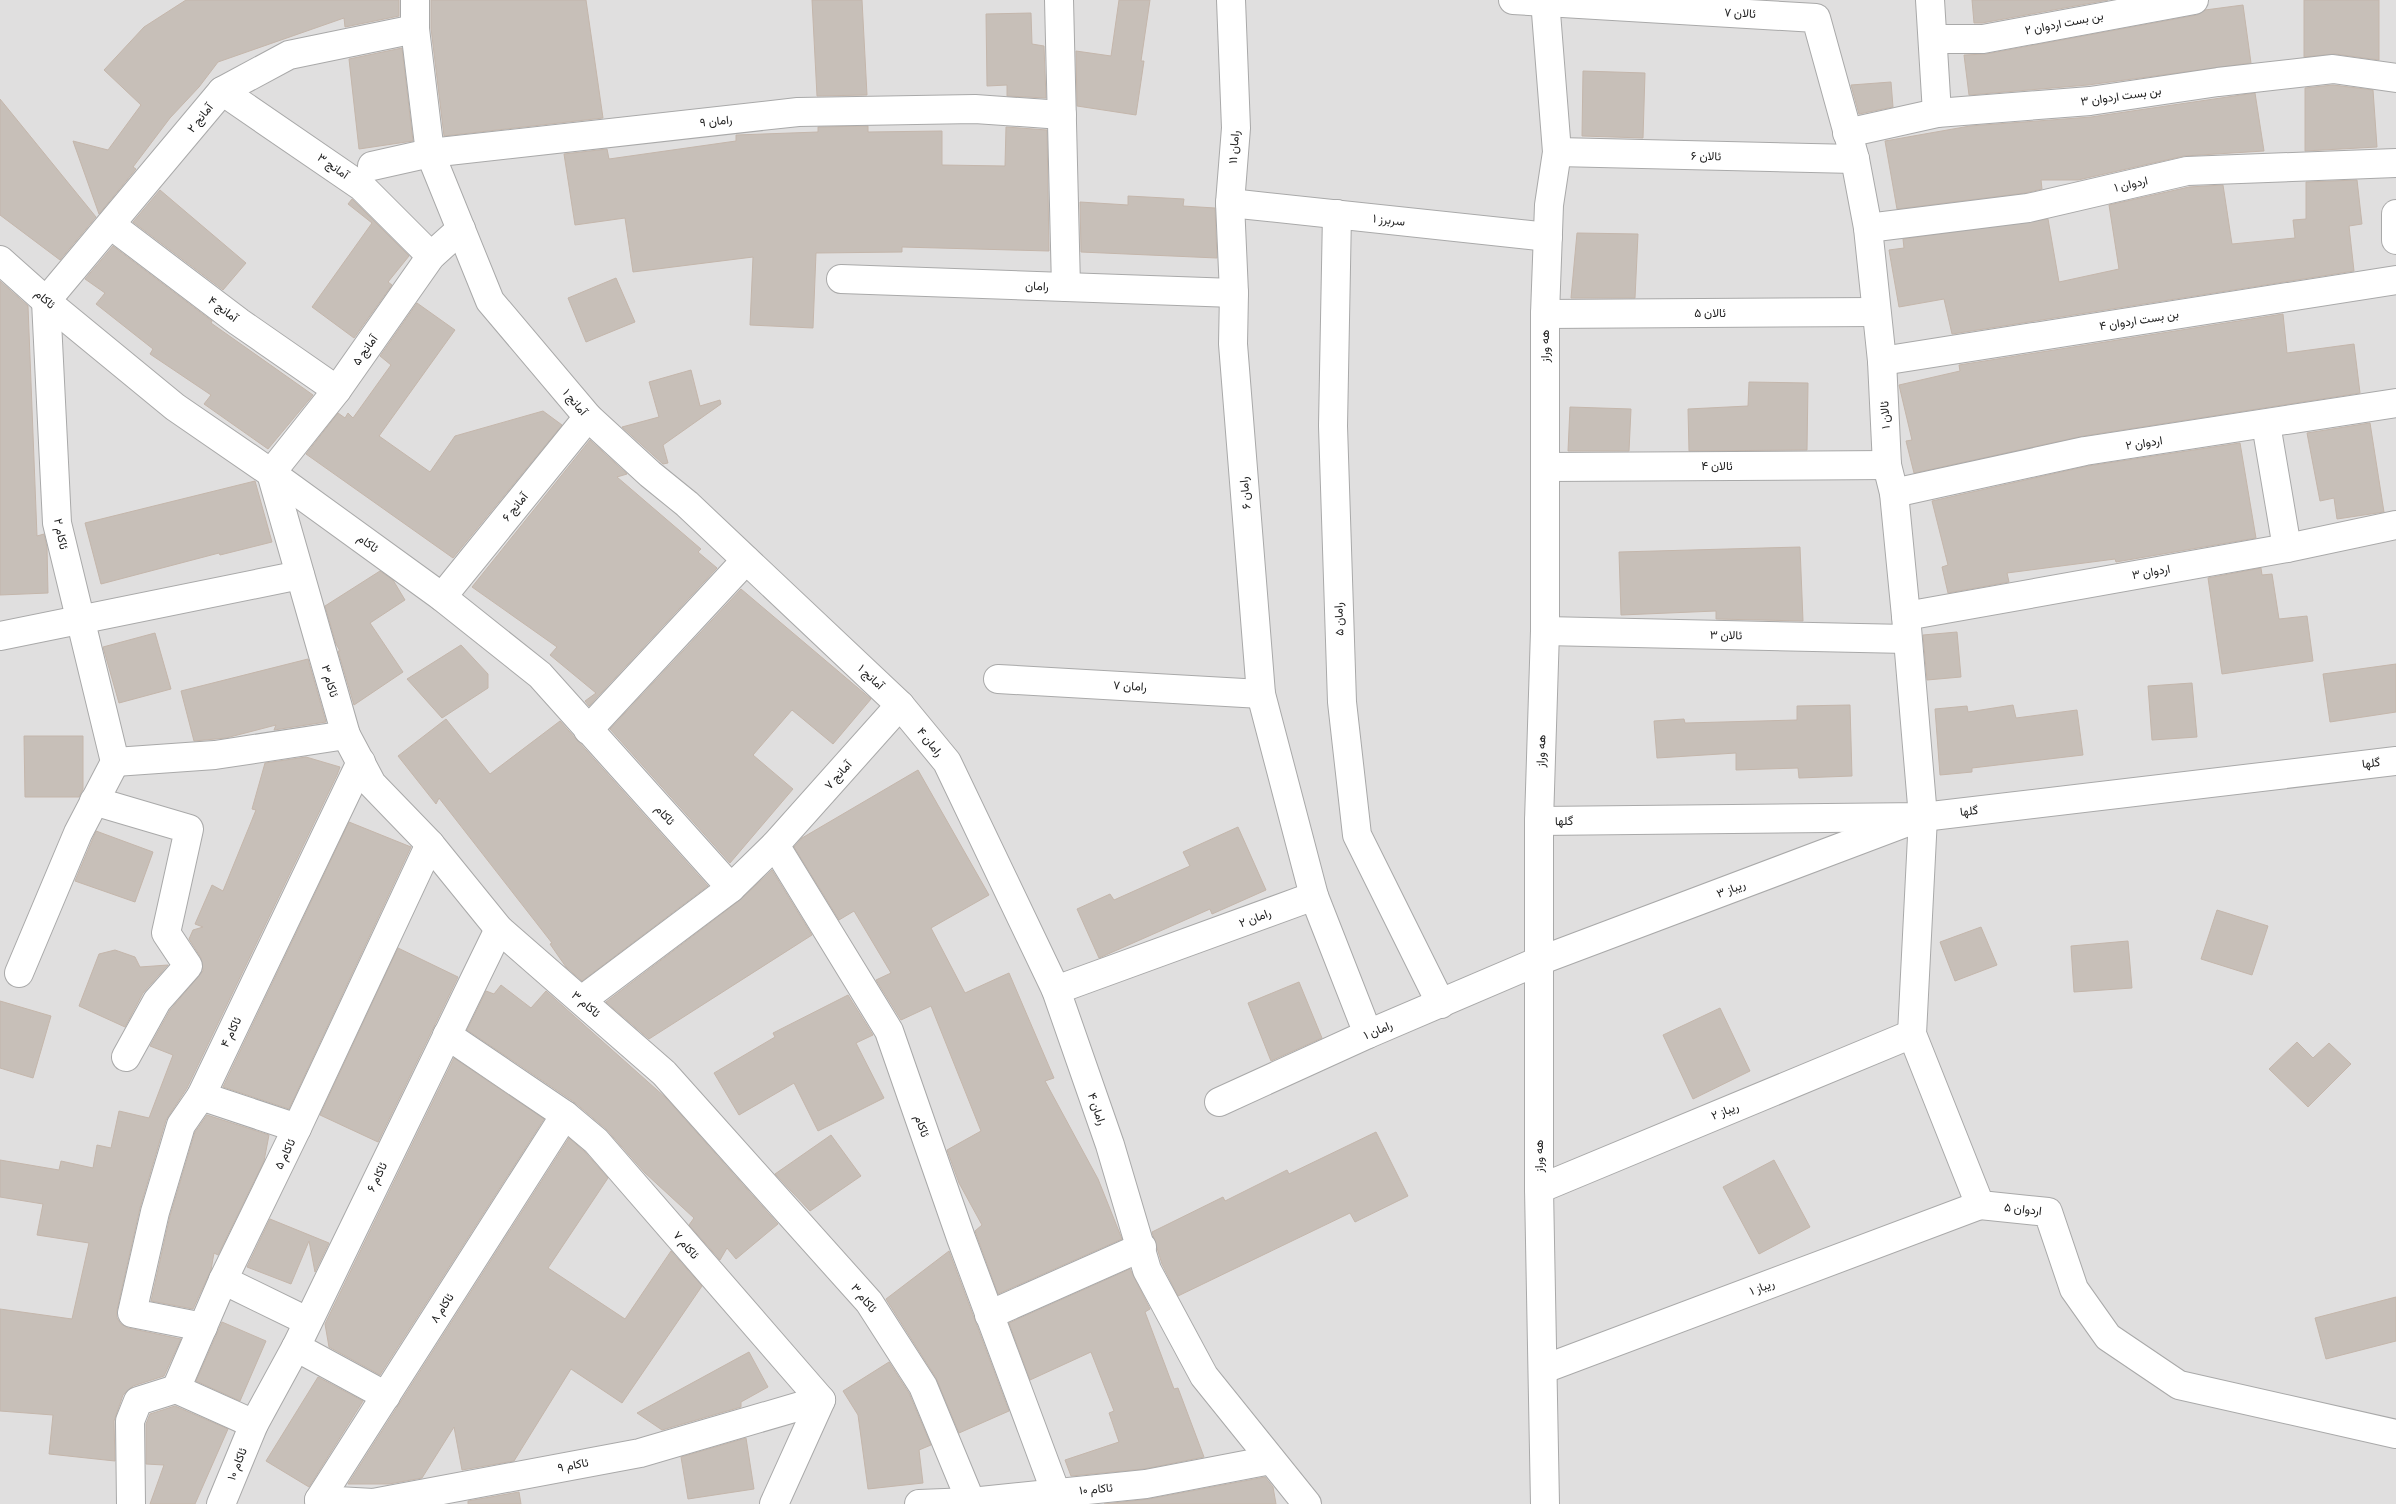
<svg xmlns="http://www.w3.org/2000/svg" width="2396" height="1504" viewBox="0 0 2396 1504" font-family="Overpass,Vazirmatn,sans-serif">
	<rect width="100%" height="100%" fill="#f2efe9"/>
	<!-- residential -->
	<rect fill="#e0dfdf" x="0" y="0" width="2396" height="1504"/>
	<!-- building -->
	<g fill="#c7bfb8" stroke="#c4b6ab">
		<path d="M 186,0 L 399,0 L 399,16 L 345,27 L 344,18 L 218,62 L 199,87 L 170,118 L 133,167 L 136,169 L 99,214 L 73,141 L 108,150 L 141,105 L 104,70 L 144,27 Z"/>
		<path d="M 431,0 L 586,0 L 603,118 L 444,136 L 431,28 Z"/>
		<path d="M 812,0 L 862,0 L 867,95 L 817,96 Z"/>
		<path d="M 1119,0 L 1150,0 L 1141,61 L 1144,61 L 1136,115 L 1077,106 L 1076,51 L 1111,56 Z"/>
		<path d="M 1972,0 L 2108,0 L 1982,23 L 1974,23 Z"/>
		<path d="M 2304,0 L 2379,0 L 2379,60 L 2335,54 L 2304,57 Z"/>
		<path d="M 2243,5 L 2251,63 L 2088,85 L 1969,95 L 1964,55 L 1986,54 L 2197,15 L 2205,10 Z"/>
		<path d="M 1031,13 L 1032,44 L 1044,46 L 1046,98 L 1007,96 L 1007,85 L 987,86 L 986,14 Z"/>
		<path d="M 402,48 L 413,141 L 359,149 L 349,59 Z"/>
		<path d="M 1583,71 L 1645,73 L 1643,138 L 1582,136 Z"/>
		<path d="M 1891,82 L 1893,107 L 1859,114 L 1851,85 Z"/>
		<path d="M 2333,85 L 2373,90 L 2377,147 L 2305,151 L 2305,88 Z"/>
		<path d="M 2255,93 L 2264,151 L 2184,156 L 2078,180 L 2041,180 L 2042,189 L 2025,193 L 1897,209 L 1885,141 L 1970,126 L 2091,117 Z"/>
		<path d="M 0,99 L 96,217 L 60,260 L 0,215 Z"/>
		<path d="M 868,126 L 868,132 L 942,131 L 942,165 L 1005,166 L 1006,127 L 1047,130 L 1049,251 L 902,247 L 902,252 L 816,253 L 813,328 L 750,325 L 753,257 L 633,272 L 625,218 L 575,225 L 564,154 L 607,149 L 609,159 L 736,141 L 736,135 L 818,132 L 818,127 Z"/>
		<path d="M 2357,180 L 2362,224 L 2349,226 L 2354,271 L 1952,334 L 1944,299 L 1899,307 L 1889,250 L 1904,248 L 1903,239 L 2048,219 L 2059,282 L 2119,269 L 2109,205 L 2189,187 L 2223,185 L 2232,244 L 2295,238 L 2293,220 L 2306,219 L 2306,182 Z"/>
		<path d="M 160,190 L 246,263 L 223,290 L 133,222 Z"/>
		<path d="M 1128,196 L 1184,199 L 1183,206 L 1215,208 L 1217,258 L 1081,252 L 1080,202 L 1128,205 Z"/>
		<path d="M 352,199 L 409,256 L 388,282 L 392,285 L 354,338 L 312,307 L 372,223 L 348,204 Z"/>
		<path d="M 1577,233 L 1638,234 L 1635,298 L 1571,298 Z"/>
		<path d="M 113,246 L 212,321 L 211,323 L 313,395 L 268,449 L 204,404 L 211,395 L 150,354 L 153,349 L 96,304 L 105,293 L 85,279 Z"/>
		<path d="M 616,278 L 635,322 L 586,342 L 568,298 Z"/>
		<path d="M 0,281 L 28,306 L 37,536 L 44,534 L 47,547 L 48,593 L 0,595 Z"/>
		<path d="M 417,303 L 455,330 L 379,436 L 430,472 L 455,436 L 543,411 L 562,425 L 453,558 L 306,454 L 338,413 L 345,418 L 348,413 L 353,418 L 391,365 L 380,356 Z"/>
		<path d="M 2283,314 L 2287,353 L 2354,344 L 2360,393 L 2083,436 L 1914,473 L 1906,441 L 1912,440 L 1899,385 L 1960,371 L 1959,365 Z"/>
		<path d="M 691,370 L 700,406 L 720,400 L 721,404 L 663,445 L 668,463 L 663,464 L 622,427 L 659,417 L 649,382 Z"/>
		<path d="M 1749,382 L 1808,383 L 1807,450 L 1689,451 L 1688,409 L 1748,406 Z"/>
		<path d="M 1570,407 L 1631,409 L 1629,451 L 1568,451 Z"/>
		<path d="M 2370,423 L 2384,512 L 2337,519 L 2334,498 L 2320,501 L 2307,433 Z"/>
		<path d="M 590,440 L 627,474 L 617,477 L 701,549 L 698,552 L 717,568 L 589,706 L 585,701 L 596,693 L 550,655 L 557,647 L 472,587 Z"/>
		<path d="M 2240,443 L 2256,538 L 2116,562 L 2115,559 L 2007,573 L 2009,582 L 1948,593 L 1942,567 L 1948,565 L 1932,501 L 2088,466 Z"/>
		<path d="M 255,481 L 272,542 L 220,555 L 219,553 L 101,584 L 85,523 Z"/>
		<path d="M 1800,547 L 1803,621 L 1716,619 L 1716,611 L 1621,615 L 1619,552 Z"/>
		<path d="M 2261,568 L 2262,575 L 2272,574 L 2279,619 L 2307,616 L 2313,661 L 2222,674 L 2208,578 Z"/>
		<path d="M 380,571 L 393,580 L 405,600 L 370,623 L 403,672 L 354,705 L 338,651 L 340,651 L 336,644 L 325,606 Z"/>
		<path d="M 741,589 L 871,699 L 833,744 L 792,710 L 753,755 L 793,789 L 730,863 L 610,729 Z"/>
		<path d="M 1957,632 L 1961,677 L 1927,680 L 1923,635 Z"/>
		<path d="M 155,633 L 171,689 L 119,703 L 103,647 Z"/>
		<path d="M 461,645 L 488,674 L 488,688 L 442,718 L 407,679 Z"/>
		<path d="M 308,659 L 326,722 L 274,730 L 276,725 L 226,738 L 194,741 L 181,691 Z"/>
		<path d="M 2396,664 L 2396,712 L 2330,722 L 2323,674 Z"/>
		<path d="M 2192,683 L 2197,737 L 2152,740 L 2148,686 Z"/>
		<path d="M 1850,705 L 1852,776 L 1799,778 L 1798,768 L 1736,770 L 1736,753 L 1657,758 L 1654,721 L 1684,719 L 1685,723 L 1797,720 L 1797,706 Z"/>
		<path d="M 2013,705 L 2016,718 L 2077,710 L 2083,755 L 1972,768 L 1972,772 L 1940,775 L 1935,709 L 1967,706 L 1968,712 Z"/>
		<path d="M 446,719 L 490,774 L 560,721 L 708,886 L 582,981 L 566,967 L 550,944 L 552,943 L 439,798 L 436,804 L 398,756 Z"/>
		<path d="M 24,736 L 83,736 L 83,789 L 79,797 L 25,797 Z"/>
		<path d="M 306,757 L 340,767 L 337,775 L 187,1088 L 166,1120 L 140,1208 L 117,1310 L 117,1318 L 121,1324 L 128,1328 L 181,1339 L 164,1376 L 133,1386 L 123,1395 L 114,1421 L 115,1461 L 49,1454 L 53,1415 L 0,1411 L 0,1309 L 72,1319 L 89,1243 L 37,1235 L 43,1204 L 0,1197 L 0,1160 L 59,1170 L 61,1161 L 93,1168 L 97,1145 L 111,1148 L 119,1111 L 149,1118 L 173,1055 L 150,1046 L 170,1010 L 203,971 L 201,958 L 189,939 L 193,930 L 203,927 L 195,924 L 212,885 L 223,891 L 256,810 L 252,809 L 265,763 Z"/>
		<path d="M 918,770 L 989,895 L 931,928 L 965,993 L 1009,973 L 1054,1078 L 1045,1081 L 1098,1179 L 1122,1239 L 998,1294 L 975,1231 L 982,1225 L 959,1183 L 947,1150 L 981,1131 L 931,1006 L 901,1020 L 876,980 L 891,973 L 854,911 L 839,920 L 794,847 L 802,838 Z"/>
		<path d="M 349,822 L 411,847 L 289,1109 L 223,1087 Z"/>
		<path d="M 1238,827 L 1266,890 L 1212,914 L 1210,909 L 1099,958 L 1077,909 L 1110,894 L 1114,900 L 1190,866 L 1183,852 Z"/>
		<path d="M 96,831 L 153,852 L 135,902 L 75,881 Z"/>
		<path d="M 772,870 L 812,935 L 649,1039 L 606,1002 L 740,900 Z"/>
		<path d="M 2217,910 L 2268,926 L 2252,975 L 2201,959 Z"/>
		<path d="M 1981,927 L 1997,965 L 1955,981 L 1940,942 Z"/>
		<path d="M 2128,941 L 2132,988 L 2074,992 L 2071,946 Z"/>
		<path d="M 398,948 L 458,977 L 378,1142 L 320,1115 Z"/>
		<path d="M 115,950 L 135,957 L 140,967 L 168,965 L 143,993 L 125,1027 L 79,1006 L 99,954 Z"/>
		<path d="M 1299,982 L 1322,1038 L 1271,1061 L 1248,1003 Z"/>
		<path d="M 501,985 L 531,1008 L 546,991 L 666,1098 L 778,1224 L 736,1259 L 727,1248 L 720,1260 L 689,1225 L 694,1218 L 645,1173 L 606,1129 L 574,1102 L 467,1030 L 486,991 L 494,994 Z"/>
		<path d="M 848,995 L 873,1035 L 856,1043 L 884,1098 L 818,1131 L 794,1083 L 739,1115 L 714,1073 L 775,1037 L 773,1033 Z"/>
		<path d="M 0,1001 L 51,1016 L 33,1078 L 0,1068 Z"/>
		<path d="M 1720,1008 L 1750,1071 L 1693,1099 L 1663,1035 Z"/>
		<path d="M 2297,1042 L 2313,1058 L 2329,1043 L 2351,1064 L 2308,1107 L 2269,1069 Z"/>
		<path d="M 454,1058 L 544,1119 L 380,1375 L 329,1347 L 325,1324 Z"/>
		<path d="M 207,1115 L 269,1135 L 264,1161 L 218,1255 L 214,1253 L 211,1270 L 193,1309 L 151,1301 L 170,1216 L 195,1132 Z"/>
		<path d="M 1376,1132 L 1408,1196 L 1355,1222 L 1350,1213 L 1178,1296 L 1162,1264 L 1152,1232 L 1223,1197 L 1225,1201 L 1287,1170 L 1289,1174 Z"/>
		<path d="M 831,1135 L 861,1176 L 810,1211 L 775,1174 Z"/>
		<path d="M 569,1138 L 585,1152 L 608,1178 L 548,1268 L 625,1319 L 671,1251 L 702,1286 L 622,1403 L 571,1369 L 514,1461 L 462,1470 L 454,1427 L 422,1478 L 389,1484 L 348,1484 Z"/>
		<path d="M 1774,1160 L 1810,1227 L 1759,1254 L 1723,1187 Z"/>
		<path d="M 270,1219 L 329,1243 L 315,1272 L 309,1241 L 291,1284 L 247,1267 Z"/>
		<path d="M 949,1251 L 1009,1411 L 959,1433 L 936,1378 L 886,1299 Z"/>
		<path d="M 1130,1269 L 1150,1309 L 1145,1312 L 1174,1389 L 1178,1388 L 1204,1457 L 1144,1469 L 1071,1476 L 1065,1460 L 1119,1442 L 1109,1413 L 1114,1411 L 1091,1352 L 1030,1380 L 1009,1323 Z"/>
		<path d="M 2396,1297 L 2396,1341 L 2326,1359 L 2315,1318 Z"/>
		<path d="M 222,1322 L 266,1341 L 240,1401 L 196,1381 Z"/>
		<path d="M 749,1352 L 768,1387 L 741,1402 L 741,1407 L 662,1430 L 637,1413 Z"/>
		<path d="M 889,1362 L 909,1393 L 931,1445 L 919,1450 L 923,1483 L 868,1489 L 858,1415 L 843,1391 Z"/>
		<path d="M 318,1377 L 363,1401 L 309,1487 L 266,1461 Z"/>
		<path d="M 175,1406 L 228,1429 L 195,1504 L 150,1504 L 164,1465 L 146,1464 L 146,1424 L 150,1414 Z"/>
		<path d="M 746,1438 L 754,1489 L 688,1499 L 681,1457 Z"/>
		<path d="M 1265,1477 L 1273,1487 L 1276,1504 L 1104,1504 L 1149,1499 Z"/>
		<path d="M 519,1492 L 521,1504 L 468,1504 L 468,1501 Z"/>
	</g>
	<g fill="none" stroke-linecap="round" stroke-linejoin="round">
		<defs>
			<g id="minor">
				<path d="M 415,0 L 415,29 L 430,153 L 490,301 L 588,417 L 650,474 L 687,504 L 900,705 L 947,762 L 1056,990 L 1110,1145 L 1147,1270 L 1204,1376 L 1307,1504"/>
				<path d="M 1059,0 L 1066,287"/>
				<path d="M 1231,0 L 1236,128 L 1230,203 L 1234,293 L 1233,344 L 1261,694 L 1314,896"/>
				<path d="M 1513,0 L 1816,18 L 1855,159 L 1868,228 L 1882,361 L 1887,465 L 1894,493 L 1906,616 L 1923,817 L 1912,1034 L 1980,1205 L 2048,1212 L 2074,1289 L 2108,1337 L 2179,1385 L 2396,1434"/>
				<path d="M 1930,0 L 1937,113"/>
				<path d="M 1933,39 L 1983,39 L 2194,0"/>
				<path d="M 222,91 L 362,187 L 431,256"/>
				<path d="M 1847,133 L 1937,113 L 2090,101 L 2218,82 L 2333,69 L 2396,78"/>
				<path d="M 1557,152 L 1855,159"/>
				<path d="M 372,166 L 430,153 L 798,112 L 975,109 L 1062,115"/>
				<path d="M 1230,203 L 1548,237"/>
				<path d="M 1337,214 L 1333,426 L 1342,702 L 1357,835 L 1441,1004"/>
				<path d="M 2396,214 L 2396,240"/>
				<path d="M 111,225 L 239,322 L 337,390"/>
				<path d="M 1868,228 L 2028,208 L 2187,171 L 2396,163"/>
				<path d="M 461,229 L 431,256 L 337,390 L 271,473 L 346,735 L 372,784 L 430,844 L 499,929 L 664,1073 L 869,1302 L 923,1386 L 971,1502"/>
				<path d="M 0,260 L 46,301 L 175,407 L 271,473 L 442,597 L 540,675 L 731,888 L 775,845 L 889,1031 L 961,1238 L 1056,1493"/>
				<path d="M 841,279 L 1234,293"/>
				<path d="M 1545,314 L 1876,312"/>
				<path d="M 1882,361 L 2396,280"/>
				<path d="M 2266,424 L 2287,548"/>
				<path d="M 1546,467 L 1887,465"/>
				<path d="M 1894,493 L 2085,451 L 2396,403"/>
				<path d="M 442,597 L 588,417"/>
				<path d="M 1906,616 L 2287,548 L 2396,525"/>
				<path d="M 1545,631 L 1907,639"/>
				<path d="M 0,636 L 300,575"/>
				<path d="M 998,679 L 1261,694"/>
				<path d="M 588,730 L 746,560"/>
				<path d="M 115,762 L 57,523 L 46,301 L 222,91 L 289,55 L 415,29"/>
				<path d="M 115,762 L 215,755 L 346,735"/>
				<path d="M 94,801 L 189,829 L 166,933 L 188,966 L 157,1001 L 126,1057"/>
				<path d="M 1539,821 L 1923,817 L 2396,761"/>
				<path d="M 775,845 L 900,705"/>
				<path d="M 19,973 L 78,833 L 115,762"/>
				<path d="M 1056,990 L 1314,896 L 1368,1034"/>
				<path d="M 582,1000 L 731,888"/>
				<path d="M 447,1035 L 565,1115 L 596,1141 L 821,1400 L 774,1504"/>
				<path d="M 201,1096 L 297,1128"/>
				<path d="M 1219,1102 L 1368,1034 L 1539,961 L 1905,823"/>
				<path d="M 1539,1189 L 1912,1034"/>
				<path d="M 223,1280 L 307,1321"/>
				<path d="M 989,1315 L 1142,1247"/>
				<path d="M 203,1327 L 132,1313 L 155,1212 L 181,1125 L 201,1096 L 361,762"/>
				<path d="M 296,1347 L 386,1396"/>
				<path d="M 1544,1369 L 1980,1205"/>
				<path d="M 254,1424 L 176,1389 L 223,1280 L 297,1128 L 430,844"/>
				<path d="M 319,1500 L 373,1503 L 640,1453 L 821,1400"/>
				<path d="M 319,1500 L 565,1115"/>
				<path d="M 131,1504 L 130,1421 L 138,1401 L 176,1389"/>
				<path d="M 221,1504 L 254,1424 L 296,1347 L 499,929"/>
				<path d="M 919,1504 L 971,1502 L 1146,1484 L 1271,1460"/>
				<path d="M 1545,1504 L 1539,1189 L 1539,821 L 1545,631 L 1545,314 L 1549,205 L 1557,152 L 1545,0"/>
			</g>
		</defs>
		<!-- minor casing -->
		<use href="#minor" stroke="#a9a9a9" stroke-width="30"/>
		<!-- minor -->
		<use href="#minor" stroke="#fff" stroke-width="28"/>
	</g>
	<g text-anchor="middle" stroke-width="4" stroke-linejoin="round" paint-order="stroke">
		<!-- street labels -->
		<g font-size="12" fill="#222" stroke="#fff">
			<text transform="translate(1740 13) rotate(3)" y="4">ئالان ۷</text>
			<text transform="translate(2064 23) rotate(-11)" y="4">بن بست اردوان ۲</text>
			<text transform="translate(2121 96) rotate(-8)" y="4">بن بست اردوان ۳</text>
			<text transform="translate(200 118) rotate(-51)" y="4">آمانج ۲</text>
			<text transform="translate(716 121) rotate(-6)" y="4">رامان ۹</text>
			<text transform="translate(1234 147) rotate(-86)" y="4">رامان ۱۱</text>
			<text transform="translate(1706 156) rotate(1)" y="4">ئالان ۶</text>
			<text transform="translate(333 166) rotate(35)" y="4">آمانج ۳</text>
			<text transform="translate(2131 184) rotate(-13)" y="4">اردوان ۱</text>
			<text transform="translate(1389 220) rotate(6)" y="4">سربرز ۱</text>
			<text transform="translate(1037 286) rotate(2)" y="4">رامان</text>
			<text transform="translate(45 299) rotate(41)" y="4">ئاکام</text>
			<text transform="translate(223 309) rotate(37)" y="4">آمانج ۴</text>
			<text x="1710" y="317">ئالان ۵</text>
			<text transform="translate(2139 320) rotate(-9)" y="4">بن بست اردوان ۴</text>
			<text transform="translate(1545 346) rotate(-90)" y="4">هه وراز</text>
			<text transform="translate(365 350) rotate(-55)" y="4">آمانج ۵</text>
			<text transform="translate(575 402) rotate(50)" y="4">آمانج ۱</text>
			<text transform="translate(1885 415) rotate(-93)" y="4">ئالان ۱</text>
			<text transform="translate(2144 443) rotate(-9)" y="4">اردوان ۲</text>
			<text x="1717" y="470">ئالان ۴</text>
			<text transform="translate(1245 493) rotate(-95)" y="4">رامان ۶</text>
			<text transform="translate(515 507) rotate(-51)" y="4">آمانج ۶</text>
			<text transform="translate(61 534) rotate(79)" y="4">ئاکام ۲</text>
			<text transform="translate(368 543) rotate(36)" y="4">ئاکام</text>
			<text transform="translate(2151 572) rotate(-10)" y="4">اردوان ۳</text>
			<text transform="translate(1339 619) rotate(-92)" y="4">رامان ۵</text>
			<text transform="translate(1726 635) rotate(1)" y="4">ئالان ۳</text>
			<text transform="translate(871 677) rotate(43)" y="4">آمانج ۱</text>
			<text transform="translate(330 681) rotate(74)" y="4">ئاکام ۳</text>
			<text transform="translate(1130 686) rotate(3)" y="4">رامان ۷</text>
			<text transform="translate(930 742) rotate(51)" y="4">رامان ۴</text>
			<text transform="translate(1541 751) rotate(-88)" y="4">هه وراز</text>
			<text transform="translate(2371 763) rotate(-7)" y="4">گلها</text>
			<text transform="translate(838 775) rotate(-48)" y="4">آمانج ۷</text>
			<text transform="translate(1969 811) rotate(-7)" y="4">گلها</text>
			<text transform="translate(665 815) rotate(48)" y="4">ئاکام</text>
			<text transform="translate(1564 821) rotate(-1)" y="4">گلها</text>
			<text transform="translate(1731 889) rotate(-21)" y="4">ریباز ۳</text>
			<text transform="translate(1255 918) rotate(-21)" y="4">رامان ۲</text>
			<text transform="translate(586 1004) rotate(41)" y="4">ئاکام ۳</text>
			<text transform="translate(1378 1030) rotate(-23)" y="4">رامان ۱</text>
			<text transform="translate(231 1032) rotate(-64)" y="4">ئاکام ۴</text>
			<text transform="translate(1097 1109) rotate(71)" y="4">رامان ۴</text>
			<text transform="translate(1725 1111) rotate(-22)" y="4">ریباز ۲</text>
			<text transform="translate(922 1126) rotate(71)" y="4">ئاکام</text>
			<text transform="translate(285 1154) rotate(-64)" y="4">ئاکام ۵</text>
			<text transform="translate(1539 1156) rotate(-90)" y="4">هه وراز</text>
			<text transform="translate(377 1177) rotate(-64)" y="4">ئاکام ۶</text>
			<text transform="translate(2023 1209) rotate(6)" y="4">اردوان ۵</text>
			<text transform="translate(686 1245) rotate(49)" y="4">ئاکام ۷</text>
			<text transform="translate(1762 1287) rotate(-21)" y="4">ریباز ۱</text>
			<text transform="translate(864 1298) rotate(51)" y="4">ئاکام ۳</text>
			<text transform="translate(442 1308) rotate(-57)" y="4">ئاکام ۸</text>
			<text transform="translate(237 1464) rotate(-68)" y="4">ئاکام ۱۰</text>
			<text transform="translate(573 1465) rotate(-11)" y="4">ئاکام ۹</text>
			<text transform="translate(1096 1489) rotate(-5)" y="4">ئاکام ۱۰</text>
		</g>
	</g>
</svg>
